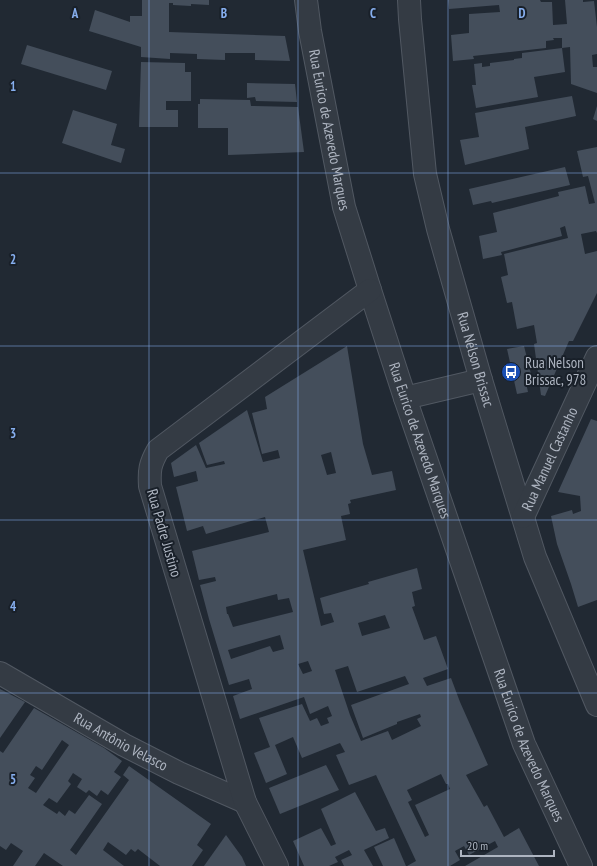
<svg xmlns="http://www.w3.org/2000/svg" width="597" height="866" viewBox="0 0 597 866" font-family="'PT Sans Narrow',sans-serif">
	<rect width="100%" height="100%" fill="#212933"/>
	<!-- building -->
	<g fill="#444e5b" fill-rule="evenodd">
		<path d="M 142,0 L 209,0 L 209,5 L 191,4 L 191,6 L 173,5 L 173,3 L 169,3 L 169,32 L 285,36 L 290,61 L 255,60 L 255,53 L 225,53 L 225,60 L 197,59 L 197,54 L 170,53 L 170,59 L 141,57 L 141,47 L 89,31 L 95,10 L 130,22 L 130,16 L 142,16 Z"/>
		<path d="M 448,0 L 540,0 L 541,2 L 552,2 L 553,25 L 567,24 L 565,0 L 583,0 L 583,2 L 594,1 L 597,27 L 597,54 L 592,55 L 593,67 L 597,67 L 597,93 L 571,84 L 570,47 L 562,48 L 562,38 L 553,38 L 554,40 L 546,41 L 546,48 L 473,56 L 474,59 L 453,61 L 451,35 L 469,33 L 469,14 L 500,12 L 499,5 L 449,9 Z"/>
		<path d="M 27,45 L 112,71 L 106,90 L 21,64 Z"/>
		<path d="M 562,48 L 565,72 L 534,77 L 538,97 L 476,108 L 472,85 L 476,85 L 474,64 L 482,63 L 482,67 L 490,66 L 490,63 L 514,60 L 514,59 L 522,58 L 522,53 Z"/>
		<path d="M 141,62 L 185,63 L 185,72 L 191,72 L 191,101 L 166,101 L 166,110 L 178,110 L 178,127 L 139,127 Z"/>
		<path d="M 247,83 L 295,84 L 297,102 L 256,101 L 255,97 L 247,98 Z"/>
		<path d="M 572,96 L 576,116 L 525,127 L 529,149 L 465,165 L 460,140 L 479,137 L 475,113 Z"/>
		<path d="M 200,99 L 250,100 L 251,106 L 298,107 L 304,152 L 228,155 L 228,128 L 198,128 L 198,104 L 200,104 Z"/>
		<path d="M 597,106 L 597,121 L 593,119 Z"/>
		<path d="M 73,110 L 117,124 L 111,145 L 125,149 L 121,163 L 62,143 Z"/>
		<path d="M 597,147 L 597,233 L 596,231 L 581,234 L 585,254 L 597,251 L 597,293 L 573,341 L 569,341 L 545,396 L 541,395 L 534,344 L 537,343 L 534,325 L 517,329 L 512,302 L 507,303 L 501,277 L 508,275 L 504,254 L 568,238 L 565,226 L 560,228 L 562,236 L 501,252 L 502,255 L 483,259 L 479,236 L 497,232 L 493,213 L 559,196 L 558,192 L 585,186 L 589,204 L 595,203 L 588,176 L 583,177 L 577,151 Z"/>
		<path d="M 565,167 L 570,185 L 492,203 L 491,201 L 473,205 L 469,189 Z"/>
		<path d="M 347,346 L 363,444 L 372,475 L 392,471 L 396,490 L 350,500 L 351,503 L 348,504 L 350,514 L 341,516 L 346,540 L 303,550 L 321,626 L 334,622 L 331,613 L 324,614 L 320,598 L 369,584 L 368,582 L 417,568 L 422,589 L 412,592 L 415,606 L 412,607 L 424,640 L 436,636 L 448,669 L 423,678 L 427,686 L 451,678 L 460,702 L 488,765 L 466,775 L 484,807 L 487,805 L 504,837 L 519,828 L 539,866 L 465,866 L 498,847 L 495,841 L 469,855 L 464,846 L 455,851 L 460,860 L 450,866 L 407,866 L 416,861 L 376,775 L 349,785 L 336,755 L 345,752 L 340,743 L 302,758 L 293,737 L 275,745 L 287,774 L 266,783 L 254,753 L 270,747 L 259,718 L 302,704 L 310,721 L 317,718 L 321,726 L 329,723 L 327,718 L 332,716 L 328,706 L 310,714 L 304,697 L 240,719 L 233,696 L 252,689 L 249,679 L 229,685 L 209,619 L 200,585 L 216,581 L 215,577 L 199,580 L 192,551 L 269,532 L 265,517 L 206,534 L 203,526 L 187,531 L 176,487 L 198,481 L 196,471 L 174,477 L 171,463 L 196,445 L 206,468 L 225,464 L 224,461 L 207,465 L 199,443 L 247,410 L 263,462 L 280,458 L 278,450 L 262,454 L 252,413 L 267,409 L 265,397 ZM 331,452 L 336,473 L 327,475 L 321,455 ZM 277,594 L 278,600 L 289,598 L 293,612 L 233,627 L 228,614 L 227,614 L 226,607 ZM 385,615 L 390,628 L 362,636 L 358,623 ZM 280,635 L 284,649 L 273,652 L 270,646 L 231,659 L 228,650 ZM 308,661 L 312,671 L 303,674 L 298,664 ZM 348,666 L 357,692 L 405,676 L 409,684 L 351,705 L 363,738 L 397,724 L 397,722 L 420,714 L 421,717 L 417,719 L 421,726 L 392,740 L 388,731 L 361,741 L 350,715 L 335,670 ZM 441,774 L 446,784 L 448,784 L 450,789 L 415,805 L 429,835 L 425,837 L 408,802 L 412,800 L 407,790 Z"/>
		<path d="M 524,346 L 533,382 L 526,383 L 528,392 L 517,394 L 507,349 Z"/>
		<path d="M 591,419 L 597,421 L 597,600 L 578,607 L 571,584 L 557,544 L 551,516 L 572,510 L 573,514 L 581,511 L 580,496 L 558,492 Z"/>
		<path d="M 0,689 L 25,702 L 0,738 Z"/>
		<path d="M 34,708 L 104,748 L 122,761 L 114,772 L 121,777 L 108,795 L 101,790 L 97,796 L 89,790 L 86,793 L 77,787 L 82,779 L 73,773 L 68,781 L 71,784 L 57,803 L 49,798 L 43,805 L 57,814 L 59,811 L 65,816 L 69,810 L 75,814 L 89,795 L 102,804 L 70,850 L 76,855 L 129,780 L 123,775 L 129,766 L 211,824 L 197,845 L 203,850 L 192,866 L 160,866 L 138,849 L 135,852 L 131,849 L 126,855 L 108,842 L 103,850 L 124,866 L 63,866 L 44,853 L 35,866 L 13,866 L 23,851 L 11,843 L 6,850 L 0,846 L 0,751 L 3,753 ZM 62,740 L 69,745 L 36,793 L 28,788 L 35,778 L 30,775 L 36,766 L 42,770 Z"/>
		<path d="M 326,765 L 339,790 L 280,814 L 269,788 Z"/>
		<path d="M 355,792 L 376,831 L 385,828 L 389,838 L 364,850 L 373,866 L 344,866 L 341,860 L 352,855 L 349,850 L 335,857 L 338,862 L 329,866 L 304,866 L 293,841 L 321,828 L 331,846 L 336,844 L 321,809 Z"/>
		<path d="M 226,835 L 242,857 L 246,866 L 204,866 Z"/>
		<path d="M 394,838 L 406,866 L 383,866 L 374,847 Z"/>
	</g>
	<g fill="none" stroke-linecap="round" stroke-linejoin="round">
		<defs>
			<g id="minor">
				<path id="s1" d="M 306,0 L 310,31 L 344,207 L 370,290 L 405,398 L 524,744 L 581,866"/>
				<path id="s2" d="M 409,0 L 410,19 L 425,174 L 438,229 L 481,380 L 535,557 L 597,705"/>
				<path d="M 405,398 L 481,380"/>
				<path id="s3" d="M 523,517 L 597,357"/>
				<path id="s4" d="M 0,673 L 124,745 L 179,773 L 245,802"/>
				<path d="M 277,866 L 245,802 L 150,486 C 149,470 150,464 158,450 L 370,290"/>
			</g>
		</defs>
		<!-- minor casing -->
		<use href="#minor" stroke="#515862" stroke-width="24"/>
		<!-- minor -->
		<use href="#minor" stroke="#343b44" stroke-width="22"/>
	</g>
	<!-- grid -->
	<path fill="none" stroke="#86aeee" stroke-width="1" stroke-opacity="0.55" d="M 149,0 L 149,866M 298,0 L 298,866M 448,0 L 448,866M 0,173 L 597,173M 0,346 L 597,346M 0,520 L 597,520M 0,693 L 597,693"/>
	<!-- icons -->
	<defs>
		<symbol id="bus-disc" viewBox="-11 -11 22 22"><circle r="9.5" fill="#1a4fb4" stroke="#192029"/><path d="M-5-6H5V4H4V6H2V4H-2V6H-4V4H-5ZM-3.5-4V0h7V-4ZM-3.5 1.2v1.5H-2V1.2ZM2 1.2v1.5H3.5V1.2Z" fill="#fff"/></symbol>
	</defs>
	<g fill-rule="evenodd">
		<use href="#bus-disc" x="500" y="361" width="22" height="22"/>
	</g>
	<g text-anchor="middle" stroke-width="4" stroke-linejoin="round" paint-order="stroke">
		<!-- street labels -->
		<g font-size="15" fill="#aeb5c1" stroke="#192029">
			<text dy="5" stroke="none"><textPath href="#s1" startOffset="132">Rua Eurico de Azevedo Marques</textPath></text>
			<text dy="5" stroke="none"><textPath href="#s2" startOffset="367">Rua Nélson Brissac</textPath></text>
			<text dy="5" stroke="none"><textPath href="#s1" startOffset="456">Rua Eurico de Azevedo Marques</textPath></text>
			<text dy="5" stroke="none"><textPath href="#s3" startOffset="64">Rua Manuel Castanho</textPath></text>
			<text transform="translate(164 533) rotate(74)" y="5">Rua Padre Justino</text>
			<text dy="5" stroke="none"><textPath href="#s4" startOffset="139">Rua Antônio Velasco</textPath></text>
			<text dy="5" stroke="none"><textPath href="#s1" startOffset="780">Rua Eurico de Azevedo Marques</textPath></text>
		</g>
		<!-- poi labels -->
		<g font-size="15" fill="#aeb5c1" stroke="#192029" text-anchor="start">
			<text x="525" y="368">Rua Nelson<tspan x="525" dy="17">Brissac, 978</tspan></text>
		</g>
	</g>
	<g font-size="13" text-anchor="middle" font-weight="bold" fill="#86aeee" stroke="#192029" stroke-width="4" stroke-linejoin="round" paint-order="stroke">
		<text x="75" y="18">A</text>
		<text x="224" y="18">B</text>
		<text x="373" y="18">C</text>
		<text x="522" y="18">D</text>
		<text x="13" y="91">1</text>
		<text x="13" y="264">2</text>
		<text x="13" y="438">3</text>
		<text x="13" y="611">4</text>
		<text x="13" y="784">5</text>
	</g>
	<!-- scale -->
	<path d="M461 850v6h93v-6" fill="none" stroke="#aeb5c1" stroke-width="2"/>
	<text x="467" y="850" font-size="12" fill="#aeb5c1" stroke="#192029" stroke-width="3" paint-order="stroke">20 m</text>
</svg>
